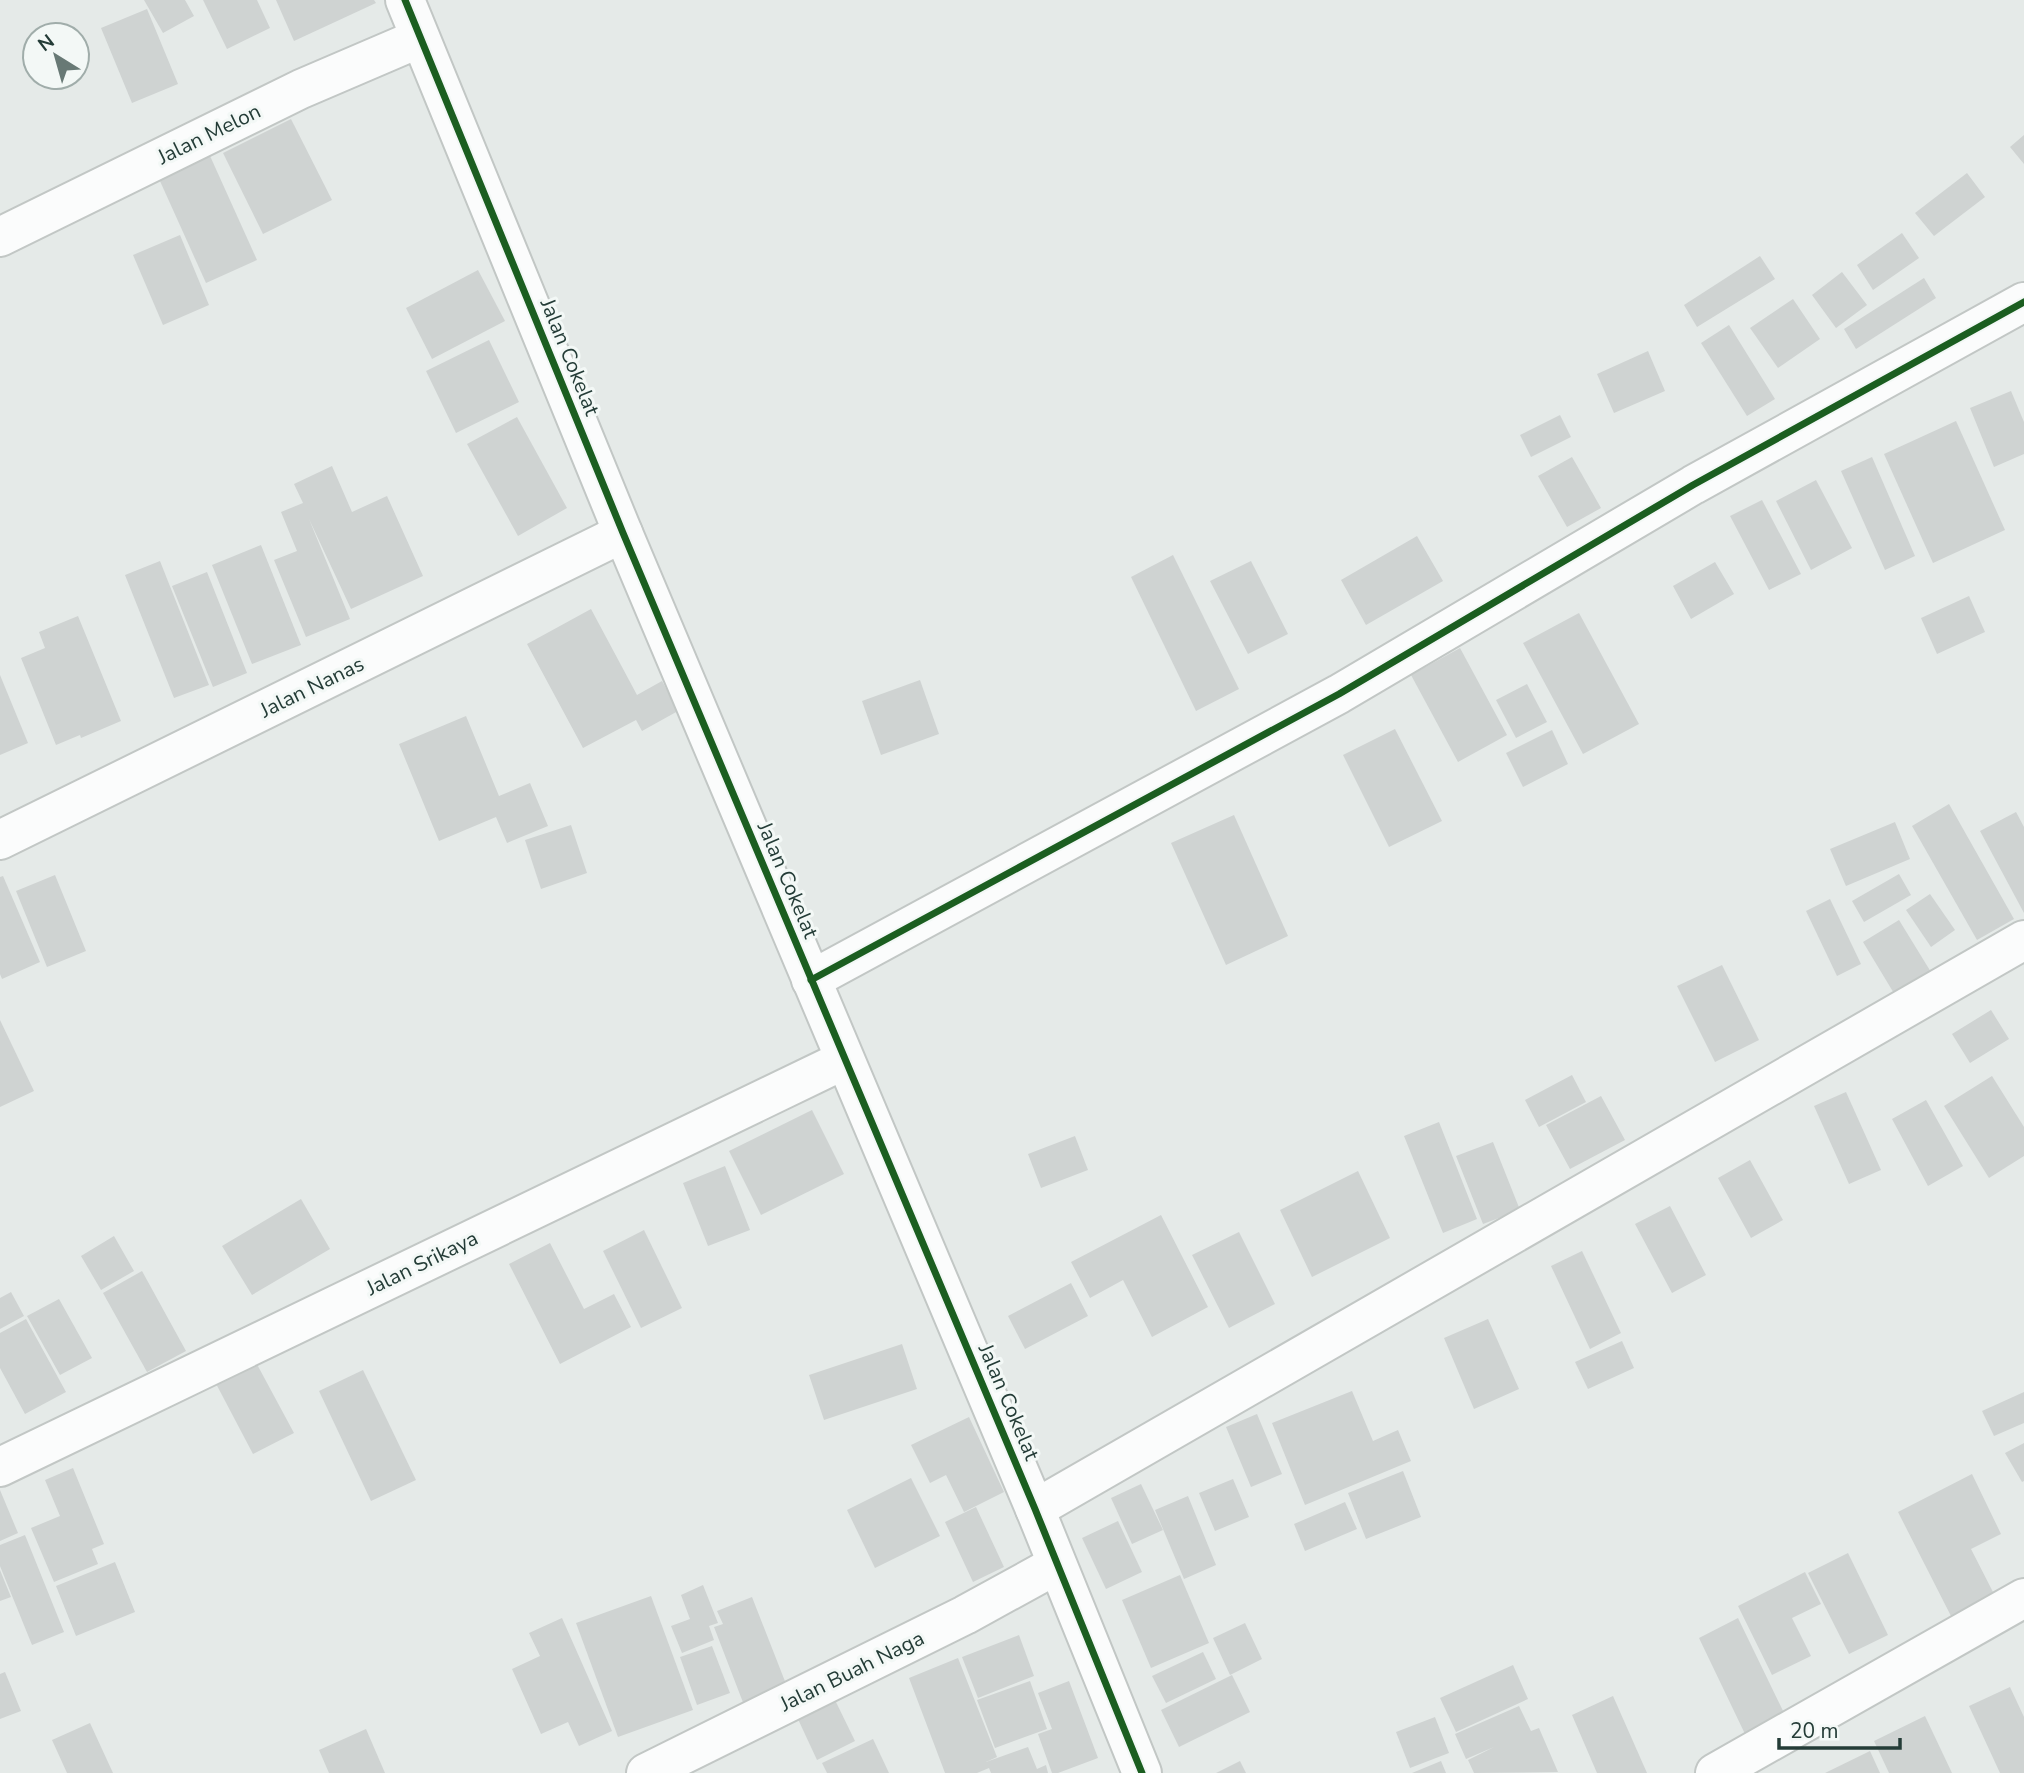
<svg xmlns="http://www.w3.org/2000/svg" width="2024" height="1773" viewBox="0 0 2024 1773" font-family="'Nunito Sans',sans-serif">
	<rect width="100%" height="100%" fill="#e5eae8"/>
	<!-- building -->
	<g fill="#cfd3d2">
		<path d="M 144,0 L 185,0 L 194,16 L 163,33 Z"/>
		<path d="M 203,0 L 257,0 L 270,28 L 227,49 Z"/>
		<path d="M 276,0 L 374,0 L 376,3 L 294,41 Z"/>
		<path d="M 147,9 L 178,84 L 132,103 L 101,28 Z"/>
		<path d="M 291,119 L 332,200 L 263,234 L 223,153 Z"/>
		<path d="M 2024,135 L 2024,164 L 2010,147 Z"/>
		<path d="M 206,147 L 257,260 L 206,283 L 155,170 Z"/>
		<path d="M 1967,173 L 1985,197 L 1934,236 L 1915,213 Z"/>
		<path d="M 1902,233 L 1919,258 L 1873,290 L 1857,265 Z"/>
		<path d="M 180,235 L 209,305 L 163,325 L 133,255 Z"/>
		<path d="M 1760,256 L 1775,279 L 1697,327 L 1684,305 Z"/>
		<path d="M 478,270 L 505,321 L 432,359 L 406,308 Z"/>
		<path d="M 1842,272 L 1867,305 L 1836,328 L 1812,295 Z"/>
		<path d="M 1924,278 L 1936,298 L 1856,349 L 1844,329 Z"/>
		<path d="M 1793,299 L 1820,339 L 1778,368 L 1750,328 Z"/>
		<path d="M 1729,325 L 1775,399 L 1747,416 L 1701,343 Z"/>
		<path d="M 489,340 L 519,402 L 456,433 L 426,371 Z"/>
		<path d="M 1648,351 L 1665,391 L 1614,413 L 1597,374 Z"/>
		<path d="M 2011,391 L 2024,422 L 2024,454 L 1994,467 L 1970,408 Z"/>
		<path d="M 1560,415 L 1571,437 L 1531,457 L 1520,435 Z"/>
		<path d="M 517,417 L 567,508 L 518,536 L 467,444 Z"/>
		<path d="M 1956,421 L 2005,530 L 1933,563 L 1884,454 Z"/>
		<path d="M 1572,457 L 1601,508 L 1567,527 L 1538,476 Z"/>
		<path d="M 1872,457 L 1915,556 L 1885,570 L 1841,471 Z"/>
		<path d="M 332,466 L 352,512 L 387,496 L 423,576 L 351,609 L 309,519 L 350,619 L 306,637 L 274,560 L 297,551 L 281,512 L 303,503 L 294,484 Z"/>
		<path d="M 1816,480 L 1852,548 L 1811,570 L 1776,501 Z"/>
		<path d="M 1762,500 L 1801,574 L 1769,590 L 1730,516 Z"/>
		<path d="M 1417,536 L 1443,581 L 1366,625 L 1341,580 Z"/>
		<path d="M 261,545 L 301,645 L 252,664 L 212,565 Z"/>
		<path d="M 1173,555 L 1239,689 L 1196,711 L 1131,577 Z"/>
		<path d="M 160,561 L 209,685 L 174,698 L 125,575 Z"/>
		<path d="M 1251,561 L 1288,634 L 1248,654 L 1210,581 Z"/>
		<path d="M 1715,562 L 1734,594 L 1691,619 L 1673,586 Z"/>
		<path d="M 207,572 L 247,673 L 213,687 L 172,586 Z"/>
		<path d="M 1969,596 L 1985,632 L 1937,654 L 1921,618 Z"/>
		<path d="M 591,609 L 637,695 L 662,681 L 678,711 L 642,731 L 636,720 L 583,748 L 527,644 Z"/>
		<path d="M 1579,613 L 1639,724 L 1583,754 L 1523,643 Z"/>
		<path d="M 78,616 L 121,721 L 81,738 L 80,735 L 56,745 L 21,658 L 45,648 L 39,632 Z"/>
		<path d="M 1460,648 L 1507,735 L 1458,762 L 1411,675 Z"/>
		<path d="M 0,675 L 28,743 L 0,755 Z"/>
		<path d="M 920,680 L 939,734 L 881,755 L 862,701 Z"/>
		<path d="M 1527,684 L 1547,722 L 1516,738 L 1496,700 Z"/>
		<path d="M 466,716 L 499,796 L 530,783 L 548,826 L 507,843 L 496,817 L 439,841 L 399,744 Z"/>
		<path d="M 1395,729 L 1442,821 L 1389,847 L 1343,755 Z"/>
		<path d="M 1552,730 L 1568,764 L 1523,787 L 1506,753 Z"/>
		<path d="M 1949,804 L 2014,919 L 1977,940 L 1912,826 Z"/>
		<path d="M 2016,812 L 2024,827 L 2024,913 L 1980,831 Z"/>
		<path d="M 1234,815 L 1288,936 L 1226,965 L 1171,843 Z"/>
		<path d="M 1895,822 L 1910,859 L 1846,886 L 1830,849 Z"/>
		<path d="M 571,825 L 587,873 L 541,889 L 525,840 Z"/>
		<path d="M 1899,874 L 1911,895 L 1864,922 L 1852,901 Z"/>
		<path d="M 55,875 L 86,951 L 47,967 L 16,891 Z"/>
		<path d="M 3,876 L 40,962 L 2,979 L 0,974 L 0,877 Z"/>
		<path d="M 1930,894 L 1955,930 L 1931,947 L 1906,910 Z"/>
		<path d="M 1830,899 L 1861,964 L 1837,976 L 1806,911 Z"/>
		<path d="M 1899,920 L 1934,977 L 1898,1000 L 1863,942 Z"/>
		<path d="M 1722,965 L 1759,1040 L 1715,1062 L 1677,986 Z"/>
		<path d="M 1991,1010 L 2009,1039 L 1970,1063 L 1952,1034 Z"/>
		<path d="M 0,1020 L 34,1091 L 0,1107 Z"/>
		<path d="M 1572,1075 L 1586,1102 L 1539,1127 L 1525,1100 Z"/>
		<path d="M 1992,1076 L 2024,1127 L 2024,1156 L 1989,1178 L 1944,1106 Z"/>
		<path d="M 1846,1092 L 1881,1170 L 1849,1184 L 1814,1106 Z"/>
		<path d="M 1601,1096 L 1625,1140 L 1570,1169 L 1546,1125 Z"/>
		<path d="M 1926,1100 L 1963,1166 L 1928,1186 L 1892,1119 Z"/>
		<path d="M 812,1110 L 844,1174 L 761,1215 L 729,1151 Z"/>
		<path d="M 1439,1122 L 1477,1219 L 1443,1233 L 1404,1136 Z"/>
		<path d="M 1075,1136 L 1088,1170 L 1041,1188 L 1028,1154 Z"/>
		<path d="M 1493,1142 L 1520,1210 L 1483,1224 L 1456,1156 Z"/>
		<path d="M 1750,1160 L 1783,1220 L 1751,1238 L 1718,1178 Z"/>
		<path d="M 725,1166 L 750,1230 L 708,1246 L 683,1183 Z"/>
		<path d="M 1358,1171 L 1390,1238 L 1312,1277 L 1280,1210 Z"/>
		<path d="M 301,1199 L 330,1249 L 252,1295 L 222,1246 Z"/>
		<path d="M 1670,1206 L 1706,1275 L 1672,1293 L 1635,1224 Z"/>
		<path d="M 1161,1215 L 1208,1307 L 1152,1337 L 1123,1280 L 1090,1298 L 1071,1262 Z"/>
		<path d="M 644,1230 L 682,1308 L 641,1328 L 603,1251 Z"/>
		<path d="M 1239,1232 L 1275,1304 L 1229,1328 L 1192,1255 Z"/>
		<path d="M 114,1236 L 134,1271 L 101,1290 L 81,1256 Z"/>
		<path d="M 550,1243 L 584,1309 L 614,1294 L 631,1327 L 560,1364 L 509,1264 Z"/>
		<path d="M 1582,1251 L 1621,1333 L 1590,1349 L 1551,1266 Z"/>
		<path d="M 142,1271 L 186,1351 L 147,1372 L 103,1293 Z"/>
		<path d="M 1071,1283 L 1088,1316 L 1025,1349 L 1008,1316 Z"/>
		<path d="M 11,1292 L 24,1316 L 0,1329 L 0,1298 Z"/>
		<path d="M 59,1299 L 92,1358 L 60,1375 L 27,1316 Z"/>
		<path d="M 26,1319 L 66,1392 L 25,1414 L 0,1368 L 0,1333 Z"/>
		<path d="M 1488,1319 L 1519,1389 L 1474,1409 L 1444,1338 Z"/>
		<path d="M 1622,1341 L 1634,1368 L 1588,1389 L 1575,1362 Z"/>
		<path d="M 902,1344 L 917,1389 L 824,1420 L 809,1375 Z"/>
		<path d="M 253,1357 L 294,1433 L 253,1454 L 213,1378 Z"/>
		<path d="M 363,1370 L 416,1480 L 371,1501 L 319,1391 Z"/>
		<path d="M 1352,1391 L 1373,1441 L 1398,1430 L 1411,1461 L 1305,1505 L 1272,1423 Z"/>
		<path d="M 2024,1392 L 2024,1423 L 1994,1436 L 1982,1411 Z"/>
		<path d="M 1257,1414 L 1282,1474 L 1251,1487 L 1226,1427 Z"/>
		<path d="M 969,1417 L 1004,1492 L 964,1512 L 946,1475 L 930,1483 L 911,1445 Z"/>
		<path d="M 2024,1443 L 2024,1481 L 2022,1482 L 2005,1453 Z"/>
		<path d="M 73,1468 L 104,1544 L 92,1549 L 98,1564 L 54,1582 L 31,1528 L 60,1516 L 45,1480 Z"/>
		<path d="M 1403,1471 L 1421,1517 L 1366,1539 L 1348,1493 Z"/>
		<path d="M 1972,1474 L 2001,1534 L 1971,1549 L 1994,1594 L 1951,1616 L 1898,1512 Z"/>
		<path d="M 911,1478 L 940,1536 L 875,1568 L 847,1510 Z"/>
		<path d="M 1233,1479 L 1249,1517 L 1215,1531 L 1199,1493 Z"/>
		<path d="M 1141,1484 L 1163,1530 L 1132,1544 L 1111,1498 Z"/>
		<path d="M 0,1490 L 18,1533 L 0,1541 Z"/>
		<path d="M 1188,1496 L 1216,1565 L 1184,1579 L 1155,1510 Z"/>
		<path d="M 1345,1502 L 1357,1529 L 1305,1551 L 1294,1524 Z"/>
		<path d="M 976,1507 L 1004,1567 L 973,1582 L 945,1522 Z"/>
		<path d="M 1118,1521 L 1142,1572 L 1106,1589 L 1082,1538 Z"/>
		<path d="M 25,1535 L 64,1632 L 32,1645 L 0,1566 L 0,1545 Z"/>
		<path d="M 1848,1553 L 1888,1635 L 1849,1654 L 1808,1573 Z"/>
		<path d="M 115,1562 L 135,1612 L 76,1636 L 56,1586 Z"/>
		<path d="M 0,1570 L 11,1597 L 0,1601 Z"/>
		<path d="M 1805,1572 L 1821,1604 L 1792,1618 L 1811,1656 L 1772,1675 L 1738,1606 Z"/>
		<path d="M 1180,1575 L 1209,1643 L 1151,1668 L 1122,1600 Z"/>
		<path d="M 703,1585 L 718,1623 L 709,1626 L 714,1640 L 682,1653 L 671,1626 L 690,1619 L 681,1595 Z"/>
		<path d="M 651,1596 L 693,1710 L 618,1737 L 576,1623 Z"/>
		<path d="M 752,1597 L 788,1689 L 744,1705 L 714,1627 L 723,1624 L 717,1611 Z"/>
		<path d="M 562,1618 L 612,1731 L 579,1746 L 568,1722 L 541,1734 L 512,1669 L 540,1656 L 529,1633 Z"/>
		<path d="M 1738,1618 L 1785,1715 L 1745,1734 L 1699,1638 Z"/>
		<path d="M 1245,1623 L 1262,1659 L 1230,1675 L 1213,1638 Z"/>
		<path d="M 1019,1635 L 1034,1676 L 978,1698 L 962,1657 Z"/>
		<path d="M 712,1646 L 730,1693 L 697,1705 L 680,1657 Z"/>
		<path d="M 1203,1652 L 1216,1679 L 1166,1703 L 1152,1676 Z"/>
		<path d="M 958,1658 L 997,1757 L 986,1762 L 1028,1747 L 1037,1769 L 1046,1765 L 1048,1773 L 991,1773 L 989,1768 L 977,1773 L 945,1773 L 909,1678 Z"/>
		<path d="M 1513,1665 L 1528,1699 L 1456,1732 L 1440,1698 Z"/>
		<path d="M 5,1672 L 21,1711 L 0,1719 L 0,1674 Z"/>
		<path d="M 1232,1675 L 1250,1712 L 1179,1747 L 1161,1710 Z"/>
		<path d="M 1030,1681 L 1047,1729 L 995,1748 L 977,1700 Z"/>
		<path d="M 1069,1681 L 1098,1758 L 1058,1773 L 1052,1773 L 1038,1734 L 1052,1729 L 1038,1693 Z"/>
		<path d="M 2010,1687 L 2024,1717 L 2024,1773 L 2000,1773 L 1969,1706 Z"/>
		<path d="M 1613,1696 L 1647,1773 L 1597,1773 L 1572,1715 Z"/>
		<path d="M 834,1698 L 855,1741 L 817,1760 L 797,1717 Z"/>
		<path d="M 1519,1706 L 1531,1731 L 1539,1728 L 1558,1772 L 1474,1773 L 1468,1760 L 1494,1747 L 1466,1759 L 1455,1734 Z"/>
		<path d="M 1925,1716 L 1952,1773 L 1889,1773 L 1874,1741 Z"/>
		<path d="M 1435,1717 L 1449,1753 L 1410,1768 L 1396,1732 Z"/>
		<path d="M 90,1723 L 113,1773 L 67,1773 L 52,1740 Z"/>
		<path d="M 366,1729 L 385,1773 L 329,1773 L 319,1750 Z"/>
		<path d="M 873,1739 L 889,1773 L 827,1773 L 822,1763 Z"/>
		<path d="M 1870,1751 L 1880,1773 L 1825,1773 Z"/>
		<path d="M 1240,1761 L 1246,1773 L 1216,1773 Z"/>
		<path d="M 1441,1761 L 1446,1773 L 1412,1773 Z"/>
	</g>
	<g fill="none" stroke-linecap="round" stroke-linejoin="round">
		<defs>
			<g id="minor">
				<path d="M 405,0 L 623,533 L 1035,1509 L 1142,1773"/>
				<path d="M 0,237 L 301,89 L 420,38"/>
				<path d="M 0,840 L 623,533"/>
				<path d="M 811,980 L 1339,694 L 1693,485 L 2024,302"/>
				<path d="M 0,1467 L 844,1060"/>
				<path d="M 1035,1509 L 2024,940"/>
				<path d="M 646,1773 L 965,1615 L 1056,1565"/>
				<path d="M 1715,1773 L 2024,1598"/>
			</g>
		</defs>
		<!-- minor casing -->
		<use href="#minor" stroke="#c2c7c5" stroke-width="42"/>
		<!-- minor -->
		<use href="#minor" stroke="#fbfcfc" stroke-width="38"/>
		<defs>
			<g id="cycleway">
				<path d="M 405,0 L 623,533 L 1035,1509 L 1142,1773"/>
				<path d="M 811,980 L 1339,694 L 1693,485 L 2024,302"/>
			</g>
		</defs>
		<!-- cycleway casing -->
		<use href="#cycleway" stroke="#f3f8f6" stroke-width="11"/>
		<!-- cycleway -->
		<use href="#cycleway" stroke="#1b5e20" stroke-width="7"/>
	</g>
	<g text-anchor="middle" stroke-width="6" stroke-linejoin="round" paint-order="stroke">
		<!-- street labels -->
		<g font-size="21" fill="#243c37" stroke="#f3f8f6">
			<text transform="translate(209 134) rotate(-26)" y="7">Jalan Melon</text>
			<text transform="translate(570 357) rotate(68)" y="7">Jalan Cokelat</text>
			<text transform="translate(312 687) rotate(-26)" y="7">Jalan Nanas</text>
			<text transform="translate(788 880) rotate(67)" y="7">Jalan Cokelat</text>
			<text transform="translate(422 1263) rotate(-26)" y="7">Jalan Srikaya</text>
			<text transform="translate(1009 1402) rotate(67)" y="7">Jalan Cokelat</text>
			<text transform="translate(852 1671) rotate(-26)" y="7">Jalan Buah Naga</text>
		</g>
	</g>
	<!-- north arrow -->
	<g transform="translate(56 56) rotate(323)"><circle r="33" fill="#f3f8f6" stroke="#a0adaa" stroke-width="2"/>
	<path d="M0-5L12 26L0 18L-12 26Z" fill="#687975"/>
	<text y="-10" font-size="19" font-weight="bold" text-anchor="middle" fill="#243c37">N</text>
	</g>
	<!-- scale -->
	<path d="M1779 1738v10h121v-10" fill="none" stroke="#243c37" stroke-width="3.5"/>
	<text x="1790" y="1738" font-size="21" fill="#243c37" stroke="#f3f8f6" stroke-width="5" paint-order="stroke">20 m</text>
</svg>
